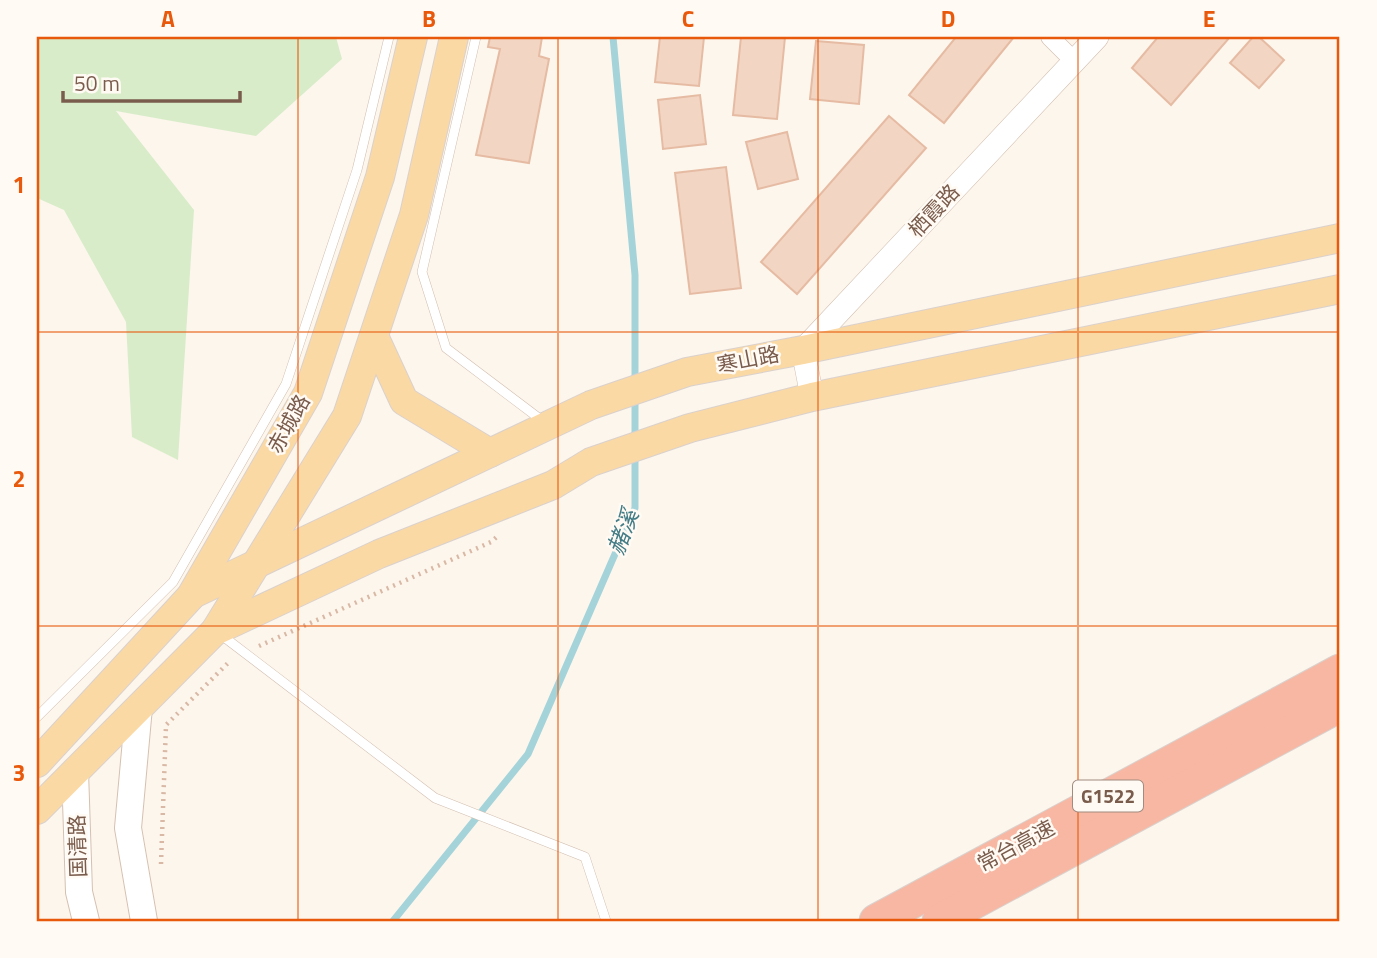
<svg xmlns="http://www.w3.org/2000/svg" width="1377" height="958" viewBox="0 0 1377 958" font-family="'Titillium Web','Noto Sans SC',sans-serif">
	<rect width="100%" height="100%" fill="#fdf6ec"/>
	<!-- green -->
	<path fill="#d8ecc9" d="M 37,37 L 336,37 L 342,59 L 256,136 L 116,111 L 194,210 L 178,460 L 132,437 L 126,322 L 64,210 L 37,198 Z"/>
	<g fill="none" stroke-linecap="round" stroke-linejoin="round">
		<!-- stream -->
		<g stroke="#a5d3da" stroke-width="7">
			<path d="M 613,37 L 635,275 L 635,381"/>
			<path d="M 635,441 L 635,397"/>
			<path d="M 393,921 L 528,754 L 635,508 L 635,453"/>
		</g>
	</g>
	<!-- building -->
	<g fill="#f3d5c3" stroke="#e6bba3" stroke-width="2">
		<path d="M 490,37 L 542,37 L 539,56 L 549,59 L 529,163 L 476,155 L 500,49 L 488,47 Z"/>
		<path d="M 660,37 L 704,37 L 699,86 L 655,82 Z"/>
		<path d="M 741,37 L 785,37 L 777,119 L 733,115 Z"/>
		<path d="M 956,37 L 1014,37 L 944,123 L 909,95 Z"/>
		<path d="M 1158,37 L 1230,37 L 1171,105 L 1132,68 Z"/>
		<path d="M 1253,37 L 1259,37 L 1284,60 L 1259,88 L 1230,63 Z"/>
		<path d="M 816,41 L 864,45 L 859,104 L 810,99 Z"/>
		<path d="M 700,95 L 706,144 L 663,149 L 658,100 Z"/>
		<path d="M 889,116 L 926,148 L 797,294 L 761,262 Z"/>
		<path d="M 787,132 L 798,179 L 758,189 L 746,142 Z"/>
		<path d="M 726,167 L 741,288 L 690,294 L 675,173 Z"/>
	</g>
	<g fill="none" stroke-linecap="round" stroke-linejoin="round">
		<defs>
			<g id="service">
				<path d="M 476,37 L 422,272 L 446,348 L 544,422"/>
				<path d="M 220,634 L 435,798 L 585,857 L 606,921"/>
				<path d="M 37,717 L 173,582 L 286,384 L 357,170 L 389,37"/>
			</g>
			<path id="minor" d="M 1050,37 L 1075,62"/>
			<path id="tertiary" d="M 812,397 L 803,350 L 1097,37"/>
			<g id="secondary">
				<path d="M 139,707 L 128,828 L 144,921"/>
				<path d="M 75,771 L 79,892 L 86,921"/>
			</g>
			<g id="primary">
				<path d="M 374,336 L 404,401 L 490,453"/>
				<path d="M 191,596 L 308,393 L 380,177 L 413,37"/>
				<path d="M 215,631 L 379,554 L 553,485 L 591,462 L 690,428 L 812,397 L 1340,289"/>
				<path d="M 37,763 L 193,594 L 591,405 L 687,372 L 803,350 L 1340,238"/>
				<path d="M 37,810 L 215,631 L 347,416 L 414,215 L 454,37"/>
			</g>
			<g id="motorway">
				<path d="M 876,921 L 1340,671"/>
				<path d="M 939,921 L 1340,705"/>
			</g>
		</defs>
		<!-- service casing -->
		<use href="#service" stroke="#d1beb0" stroke-width="10"/>
		<!-- minor casing -->
		<use href="#minor" stroke="#d1beb0" stroke-width="19"/>
		<!-- tertiary casing -->
		<use href="#tertiary" stroke="#d1beb0" stroke-width="24"/>
		<!-- secondary casing -->
		<use href="#secondary" stroke="#d6c0b0" stroke-width="28"/>
		<!-- primary casing -->
		<use href="#primary" stroke="#dad1cd" stroke-width="30"/>
		<!-- motorway casing -->
		<use href="#motorway" stroke="#dad1cd" stroke-width="35"/>
		<!-- path -->
		<g stroke="#d9b8a5" stroke-width="4.5" stroke-dasharray="2 5" stroke-linecap="butt">
			<path d="M 259,646 L 491,542 L 499,535"/>
			<path d="M 161,864 L 166,725 L 230,661"/>
		</g>
		<!-- service -->
		<use href="#service" stroke="#fff" stroke-width="9"/>
		<!-- minor -->
		<use href="#minor" stroke="#fff" stroke-width="18"/>
		<!-- tertiary -->
		<use href="#tertiary" stroke="#fff" stroke-width="23"/>
		<!-- secondary -->
		<use href="#secondary" stroke="#fff" stroke-width="26"/>
		<!-- primary -->
		<use href="#primary" stroke="#fbd9a5" stroke-width="28"/>
		<!-- motorway -->
		<use href="#motorway" stroke="#f7b7a3" stroke-width="33"/>
	</g>
	<!-- grid -->
	<path fill="none" stroke="#e8590c" stroke-width="2" stroke-opacity="0.55" d="M 298,37 L 298,921M 558,37 L 558,921M 818,37 L 818,921M 1078,37 L 1078,921M 37,332 L 1340,332M 37,626 L 1340,626"/>
	<g text-anchor="middle" stroke-width="5" stroke-linejoin="round" paint-order="stroke">
		<!-- shield labels -->
		<rect fill="#fffaf3" stroke="#a28b7f" stroke-width="2" x="1073" y="780.5" width="70" height="31" rx="5"/>
		<g font-size="19" font-weight="bold" fill="#7a5c4d">
			<text x="1108" y="803">G1522</text>
		</g>
		<!-- street labels -->
		<g font-size="21" fill="#7a5c4d" stroke="#fffaf3">
			<text transform="translate(934 211) rotate(-47)" y="7">栖霞路</text>
			<text transform="translate(748 360) rotate(-11)" y="7">寒山路</text>
			<text transform="translate(289 424) rotate(-61)" y="7">赤城路</text>
			<text transform="translate(78 846) rotate(-92)" y="7">国清路</text>
			<text transform="translate(1016 846) rotate(-28)" y="7">常台高速</text>
		</g>
		<!-- water labels -->
		<g font-size="23" font-style="italic" fill="#437c86" stroke="#fffaf3">
			<text transform="translate(623 532) rotate(-69)" y="8">赭溪</text>
		</g>
	</g>
	<!-- border -->
	<rect width="1377" height="958" fill="none" stroke="#fffaf3" stroke-width="77"/>
	<!-- scale -->
	<path d="M63 91v10h177v-10" fill="none" stroke="#7a5c4d" stroke-width="3.5"/>
	<text x="74" y="91" font-size="21" fill="#7a5c4d" stroke="#fffaf3" stroke-width="5" paint-order="stroke">50 m</text>
	<rect x="38" y="38" width="1300" height="882" fill="none" stroke="#e8590c" stroke-width="2.5"/>
	<g font-size="23" text-anchor="middle" font-weight="bold" fill="#e8590c">
		<text x="168" y="27">A</text>
		<text x="429" y="27">B</text>
		<text x="688" y="27">C</text>
		<text x="948" y="27">D</text>
		<text x="1209" y="27">E</text>
		<text x="19" y="193">1</text>
		<text x="19" y="487">2</text>
		<text x="19" y="781">3</text>
	</g>
</svg>
